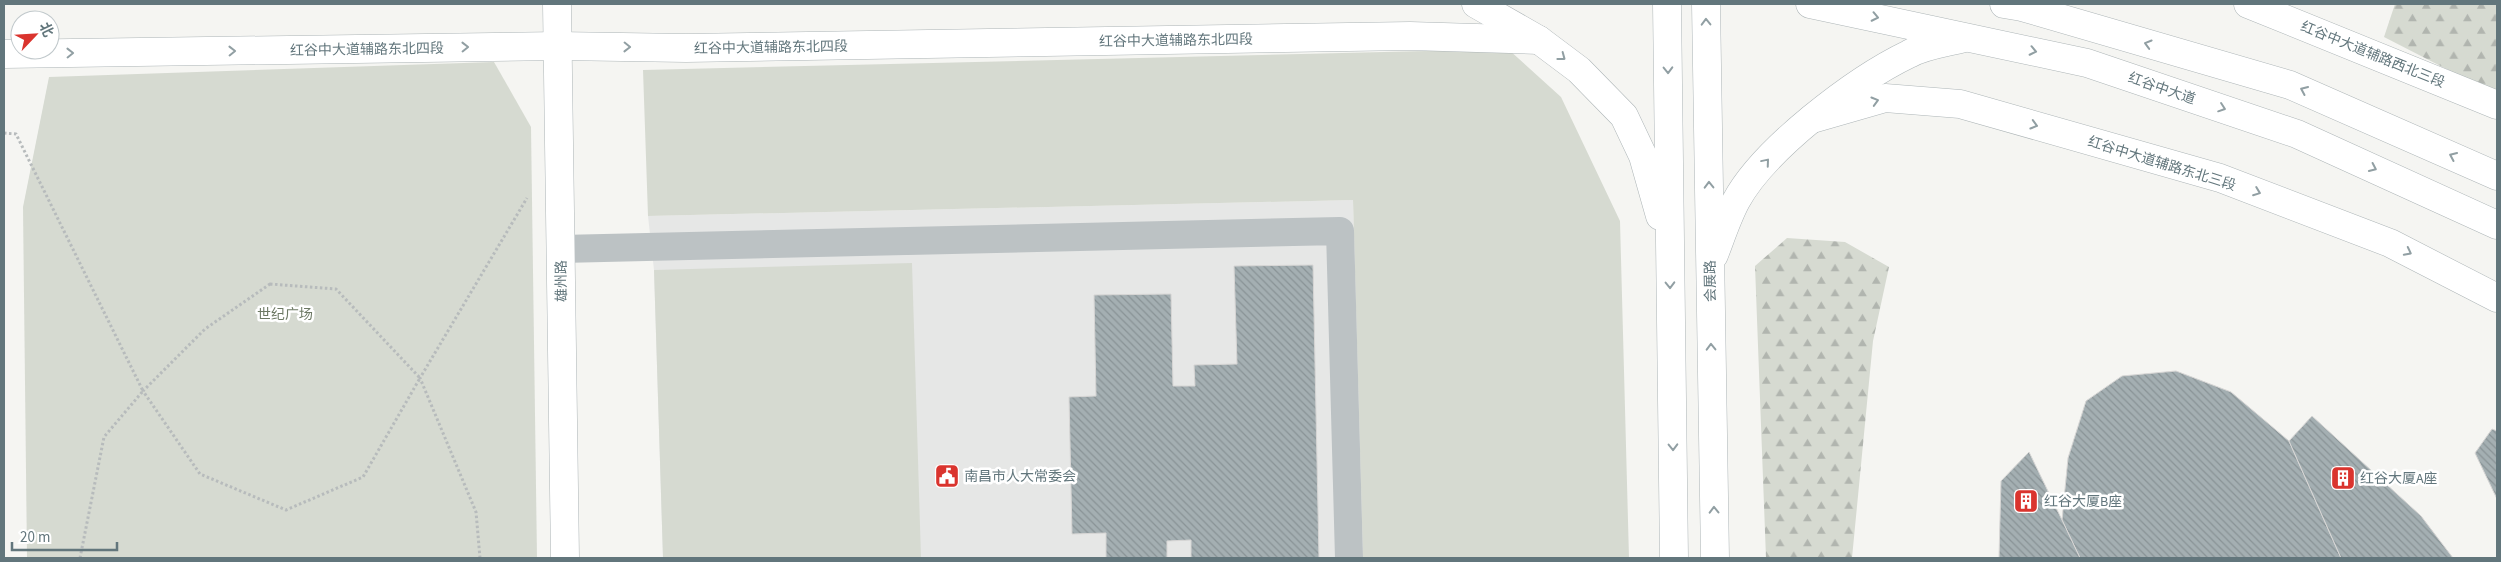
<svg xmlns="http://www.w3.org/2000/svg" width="2501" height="562" viewBox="0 0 2501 562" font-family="'Source Sans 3','Noto Sans SC',sans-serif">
	<defs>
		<pattern id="forest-firs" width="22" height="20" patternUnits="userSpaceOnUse" patternTransform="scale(1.25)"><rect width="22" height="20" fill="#d6dad1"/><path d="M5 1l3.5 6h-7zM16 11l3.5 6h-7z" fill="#b1b5af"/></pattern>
		<pattern id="building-back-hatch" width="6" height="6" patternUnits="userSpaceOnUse" patternTransform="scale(1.25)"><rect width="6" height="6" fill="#a4afb2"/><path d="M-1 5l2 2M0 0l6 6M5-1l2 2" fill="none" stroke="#899396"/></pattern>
	</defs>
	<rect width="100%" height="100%" fill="#f5f5f2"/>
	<!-- built -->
	<path fill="#e6e7e6" d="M 1353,200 L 1363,558 L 663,558 L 654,270 L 648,216 Z"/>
	<!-- forest -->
	<g fill="url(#forest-firs)">
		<path d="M 2395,4 L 2497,4 L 2497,95 L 2384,37 Z"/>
		<path d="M 1787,238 L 1845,242 L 1889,267 L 1873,341 L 1852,558 L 1766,558 L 1755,266 Z"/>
	</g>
	<!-- green -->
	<g fill="#d6dad1">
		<path d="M 1508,49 L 1561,97 L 1620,221 L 1629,558 L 1363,558 L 1353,200 L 648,216 L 643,70 Z"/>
		<path d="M 494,62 L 531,127 L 537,558 L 27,558 L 23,207 L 49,77 Z"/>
		<path d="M 912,263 L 921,558 L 663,558 L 654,270 Z"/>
	</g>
	<!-- building -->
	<g fill="url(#building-back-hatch)" stroke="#d7d6d5">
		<path d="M 1313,265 L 1319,558 L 1191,558 L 1191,540 L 1167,541 L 1167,558 L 1106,558 L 1106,533 L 1072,534 L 1069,397 L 1096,396 L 1094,295 L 1171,294 L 1173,386 L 1195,386 L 1194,365 L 1237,364 L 1234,266 Z"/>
		<path d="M 2176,371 L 2231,392 L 2289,441 L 2341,558 L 2080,558 L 2062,520 L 2068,458 L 2086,401 L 2122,376 Z"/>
		<path d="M 2312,416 L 2421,516 L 2453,558 L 2341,558 L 2289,441 Z"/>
		<path d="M 2492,429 L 2497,431 L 2497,499 L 2475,453 Z"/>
		<path d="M 2029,452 L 2062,520 L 2080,558 L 1999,558 L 2001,481 Z"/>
	</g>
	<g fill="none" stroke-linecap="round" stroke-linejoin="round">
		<defs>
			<g id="secondary">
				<path d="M 557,4 L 565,558"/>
				<path d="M 1476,4 L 1539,40 L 1579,70 L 1624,116 L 1643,156 L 1660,216"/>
				<path d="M 1667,4 L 1674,558"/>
				<path d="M 1706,4 L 1715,558"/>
				<path d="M 1810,4 L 2087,63 L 2297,134 L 2497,225"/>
				<path d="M 2004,4 L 2022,7 L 2290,85 L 2497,176"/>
				<path d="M 2248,4 L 2497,105"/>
				<path d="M 4,54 L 558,46 L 686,48 L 1410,36 L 1539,40"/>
				<path d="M 1812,119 L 1885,98 L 1960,104 L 2220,178 L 2390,243 L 2497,298"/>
				<path d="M 1714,255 C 1721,237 1727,218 1736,201 C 1764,149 1855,80 1909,54 C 1925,45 1946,43 1964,38"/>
			</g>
		</defs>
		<!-- secondary casing -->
		<use href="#secondary" stroke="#adb5b7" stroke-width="29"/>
		<!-- path -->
		<g stroke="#b7bbbc" stroke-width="3" stroke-dasharray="2.5 2.5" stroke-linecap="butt">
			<path d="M 4,133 L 16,134 L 143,391 L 104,437 L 80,558"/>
			<path d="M 270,284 L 336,289 L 420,378 L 363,477 L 286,510 L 200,474 L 143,391 L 205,329 Z"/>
			<path d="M 480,558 L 476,512 L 420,378 L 527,198"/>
		</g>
		<!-- street -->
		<path stroke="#bcc2c4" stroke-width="28" d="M 561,249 L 1340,231 L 1349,558"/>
		<!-- secondary -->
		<use href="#secondary" stroke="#fff" stroke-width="28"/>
	</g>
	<!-- one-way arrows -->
	<defs><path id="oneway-chevron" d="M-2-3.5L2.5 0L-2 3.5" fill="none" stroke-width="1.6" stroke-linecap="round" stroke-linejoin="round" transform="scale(1.25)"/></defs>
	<g stroke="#919fa3">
		<use href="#oneway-chevron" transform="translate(1875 17) rotate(12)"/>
		<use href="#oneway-chevron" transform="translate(1706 22) rotate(-91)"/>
		<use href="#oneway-chevron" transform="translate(2148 44) rotate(-164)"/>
		<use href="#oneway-chevron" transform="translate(465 47) rotate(-1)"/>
		<use href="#oneway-chevron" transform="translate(627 47) rotate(1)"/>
		<use href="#oneway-chevron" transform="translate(232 51) rotate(-1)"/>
		<use href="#oneway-chevron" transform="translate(2033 51) rotate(12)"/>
		<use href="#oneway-chevron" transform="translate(70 53) rotate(-1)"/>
		<use href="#oneway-chevron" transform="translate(1562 57) rotate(37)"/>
		<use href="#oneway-chevron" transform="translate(1668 70) rotate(89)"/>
		<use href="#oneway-chevron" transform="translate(2304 90) rotate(-156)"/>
		<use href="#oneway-chevron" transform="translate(1875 101) rotate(-16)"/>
		<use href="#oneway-chevron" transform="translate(2222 108) rotate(19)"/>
		<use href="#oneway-chevron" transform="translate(2034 125) rotate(16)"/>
		<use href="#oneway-chevron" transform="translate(2453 156) rotate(-156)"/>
		<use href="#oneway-chevron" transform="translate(1766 162) rotate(-50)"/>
		<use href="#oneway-chevron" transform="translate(2373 168) rotate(25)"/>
		<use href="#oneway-chevron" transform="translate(1709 185) rotate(-91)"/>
		<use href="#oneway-chevron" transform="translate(2257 192) rotate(21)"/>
		<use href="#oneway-chevron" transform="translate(2408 252) rotate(27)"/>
		<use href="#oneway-chevron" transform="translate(1670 285) rotate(89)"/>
		<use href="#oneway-chevron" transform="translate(1711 347) rotate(-91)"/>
		<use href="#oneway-chevron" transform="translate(1673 447) rotate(89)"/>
		<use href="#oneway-chevron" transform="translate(1714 510) rotate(-91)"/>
	</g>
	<!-- icons -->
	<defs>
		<symbol id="civic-square" viewBox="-11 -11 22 22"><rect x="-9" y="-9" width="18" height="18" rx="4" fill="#da342e" stroke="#fff"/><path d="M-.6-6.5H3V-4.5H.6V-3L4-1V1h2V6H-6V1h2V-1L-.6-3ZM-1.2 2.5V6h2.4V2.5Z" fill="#fff"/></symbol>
		<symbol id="building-square" viewBox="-11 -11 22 22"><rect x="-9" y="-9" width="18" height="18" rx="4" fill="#da342e" stroke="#fff"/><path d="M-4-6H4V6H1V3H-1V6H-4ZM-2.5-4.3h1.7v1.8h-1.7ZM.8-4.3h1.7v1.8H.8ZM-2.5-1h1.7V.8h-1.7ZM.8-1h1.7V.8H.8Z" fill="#fff"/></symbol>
	</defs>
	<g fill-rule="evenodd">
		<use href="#civic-square" x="933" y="462" width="28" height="28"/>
		<use href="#building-square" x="2329" y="464" width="28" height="28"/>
		<use href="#building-square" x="2012" y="487" width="28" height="28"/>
	</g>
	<g text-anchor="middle" stroke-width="5" stroke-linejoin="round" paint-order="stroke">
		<!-- street labels -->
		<g font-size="14" fill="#62767c" stroke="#fff">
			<text transform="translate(1176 40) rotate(-1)" y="5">红谷中大道辅路东北四段</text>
			<text transform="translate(771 47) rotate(-1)" y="5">红谷中大道辅路东北四段</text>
			<text transform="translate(367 49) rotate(-1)" y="5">红谷中大道辅路东北四段</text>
			<text transform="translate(2373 54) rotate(22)" y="5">红谷中大道辅路西北三段</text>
			<text transform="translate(2162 88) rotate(19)" y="5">红谷中大道</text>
			<text transform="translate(2162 163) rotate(17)" y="5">红谷中大道辅路东北三段</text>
			<text transform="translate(561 281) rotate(-91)" y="5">雄州路</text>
			<text transform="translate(1710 281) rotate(-91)" y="5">会展路</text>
		</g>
		<!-- park labels -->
		<g font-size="14" fill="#6d7964" stroke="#fff">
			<text x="285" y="319">世纪广场</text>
		</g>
		<!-- poi labels -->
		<g font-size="14" fill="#62767c" stroke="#fff" text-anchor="start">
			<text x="964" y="481">南昌市人大常委会</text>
			<text x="2360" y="483">红谷大厦A座</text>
			<text x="2044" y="506">红谷大厦B座</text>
		</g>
	</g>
	<!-- border -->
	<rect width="2501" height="562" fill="none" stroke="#62767c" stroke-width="10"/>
	<!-- north arrow -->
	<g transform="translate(35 35) rotate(65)"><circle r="24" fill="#ffffff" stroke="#c0c8cb"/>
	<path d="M0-4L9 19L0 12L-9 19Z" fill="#da342e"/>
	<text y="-8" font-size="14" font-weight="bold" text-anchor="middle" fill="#62767c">北</text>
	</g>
	<!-- scale -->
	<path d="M12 542v8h105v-8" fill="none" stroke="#62767c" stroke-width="2.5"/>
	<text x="20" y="542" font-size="15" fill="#62767c" stroke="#ffffff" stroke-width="4" paint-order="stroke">20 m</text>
</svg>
